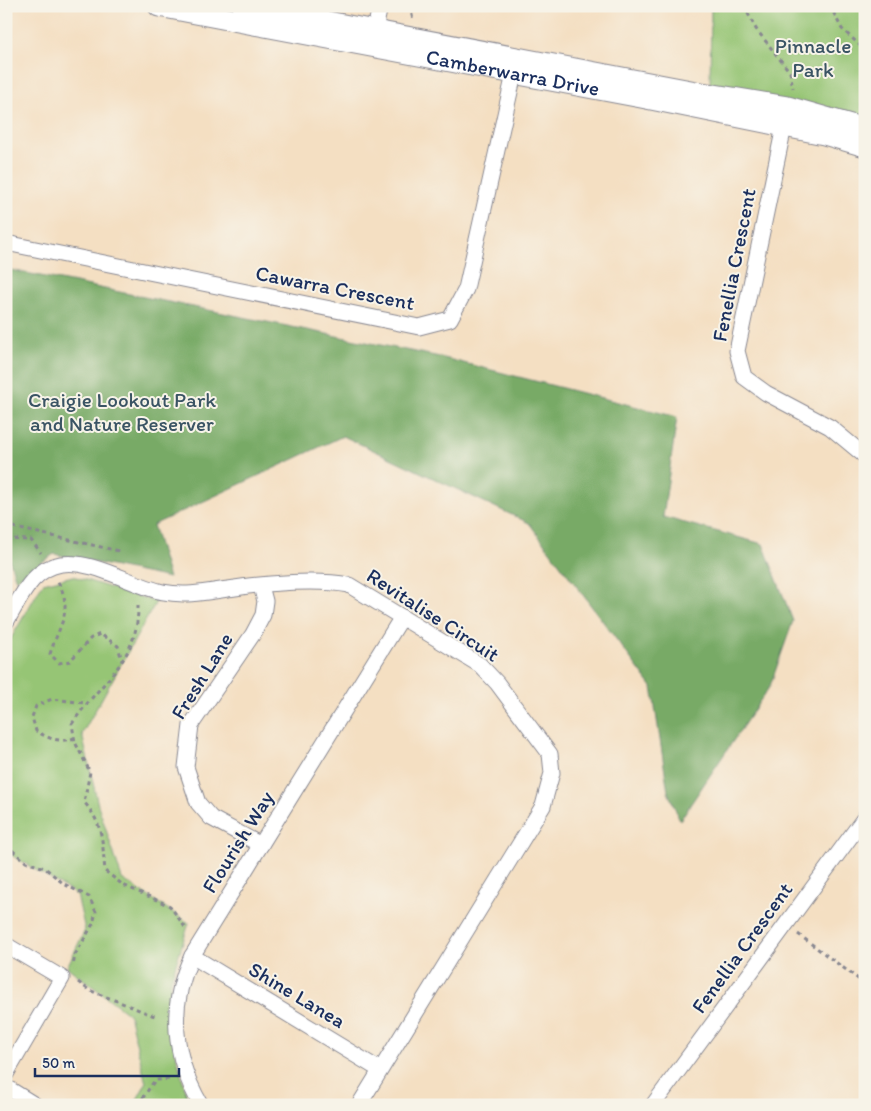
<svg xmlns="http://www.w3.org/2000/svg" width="871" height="1111" viewBox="0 0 871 1111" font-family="Itim,sans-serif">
	<rect width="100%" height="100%" fill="#f7f3e8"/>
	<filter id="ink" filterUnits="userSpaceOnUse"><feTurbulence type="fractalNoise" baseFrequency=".02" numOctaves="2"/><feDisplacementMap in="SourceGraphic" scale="10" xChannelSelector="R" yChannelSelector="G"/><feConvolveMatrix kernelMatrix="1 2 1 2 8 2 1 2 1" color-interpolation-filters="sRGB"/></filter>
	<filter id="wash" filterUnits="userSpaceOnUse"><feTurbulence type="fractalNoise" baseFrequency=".0096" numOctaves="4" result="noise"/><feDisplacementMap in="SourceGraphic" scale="20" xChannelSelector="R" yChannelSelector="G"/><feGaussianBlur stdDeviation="1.12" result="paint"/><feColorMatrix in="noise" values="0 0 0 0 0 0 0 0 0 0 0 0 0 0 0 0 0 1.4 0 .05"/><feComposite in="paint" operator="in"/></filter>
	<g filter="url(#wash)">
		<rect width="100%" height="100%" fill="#f4dfc2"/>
		<!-- green -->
		<g fill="#96c574" stroke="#587a69">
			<path d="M 711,6 L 865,6 L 865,127 L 710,87 Z"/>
			<path d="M 73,576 L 156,602 L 82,734 L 98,805 L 122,879 L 189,923 L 171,979 L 168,1022 L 189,1105 L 134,1105 L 146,1083 L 129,1014 L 67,967 L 85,930 L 77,895 L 6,852 L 6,647 L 43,583 Z"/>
		</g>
		<!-- forest -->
		<path fill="#78aa66" stroke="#4a6c62" d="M 6,269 L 440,357 L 677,417 L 663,517 L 763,544 L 793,621 L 770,686 L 680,820 L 668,792 L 652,687 L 529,523 L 343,436 L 153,525 L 169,578 L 54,554 L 16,580 L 6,550 Z"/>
	</g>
	<g filter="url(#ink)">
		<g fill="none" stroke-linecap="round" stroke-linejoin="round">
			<defs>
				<g id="street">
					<path d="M 373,39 L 380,6"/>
					<path d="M 786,117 L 737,351 L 744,377 L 766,393 L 830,427 L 865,456"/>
					<path d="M 6,243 L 419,327 L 450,319 L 466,289 L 516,65"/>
					<path d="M 6,622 C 21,598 31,569 61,564 C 92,559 133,586 163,592 C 188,597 211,591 235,588 C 267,583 318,579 349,585 L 480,665 L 497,683 L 550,754 L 552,773 L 543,806 L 359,1105"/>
					<path d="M 261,845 L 211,818 L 198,803 L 186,767 L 191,725 L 253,634 L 263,615 L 265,601 L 261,586"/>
					<path d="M 6,945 L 62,978 L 6,1074"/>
					<path d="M 192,956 L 380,1070"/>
					<path d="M 6,1087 L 35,1105"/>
					<path d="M 201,1105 C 173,1057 168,1006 192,956 L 402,617"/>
					<path d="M 653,1105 L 865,817"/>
				</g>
				<g id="secondary">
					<path id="s1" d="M 159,6 L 641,97 L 824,134 L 865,146"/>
					<path d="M 243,6 L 696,92 L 788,107 L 865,129"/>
				</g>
			</defs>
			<!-- street casing -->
			<use href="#street" stroke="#888790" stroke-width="17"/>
			<!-- secondary casing -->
			<use href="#secondary" stroke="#888790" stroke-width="23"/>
			<!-- path -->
			<g stroke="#888790" stroke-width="3" stroke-dasharray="4 4" stroke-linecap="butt">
				<path d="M 410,6 L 413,20"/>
				<path d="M 744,6 L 756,29 L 790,72 L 793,88"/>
				<path d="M 830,6 L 842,29 L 865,50"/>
				<path d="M 858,105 L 865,101"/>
				<path d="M 6,523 L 16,528 L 119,551"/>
				<path d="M 6,539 L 31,540 L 41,553"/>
				<path d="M 58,582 C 74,611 59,625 50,654 L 59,663 L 70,661 L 91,638 L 100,634 L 118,646 L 122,661"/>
				<path d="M 138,605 C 139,662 100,681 72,724 L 75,742 L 90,772 L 84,802 C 104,825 102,842 105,871 L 123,885 L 170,906 L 187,930"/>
				<path d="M 75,738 C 58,743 50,739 36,731 L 32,717 L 36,706 L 52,699 L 86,703"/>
				<path d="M 6,845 L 26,862 L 45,868 L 64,884 L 89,897 L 96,912 L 93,924 L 75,955 L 73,966"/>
				<path d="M 798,934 L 865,984"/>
				<path d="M 78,982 L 89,990 L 157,1017"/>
				<path d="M 138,1105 L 155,1080 L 171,1079"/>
			</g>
			<!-- street -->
			<use href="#street" stroke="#fff" stroke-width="15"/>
			<!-- secondary -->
			<use href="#secondary" stroke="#fff" stroke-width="21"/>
		</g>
	</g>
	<g text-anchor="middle" stroke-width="4" stroke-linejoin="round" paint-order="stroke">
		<!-- park labels -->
		<g font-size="21" fill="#3a5464" stroke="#f7f3e8">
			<text x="813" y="53">Pinnacle<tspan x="813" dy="24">Park</tspan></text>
			<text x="122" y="407">Craigie Lookout Park<tspan x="122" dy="24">and Nature Reserver</tspan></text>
		</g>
		<!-- street labels -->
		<g font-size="21" fill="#1b2f5e" stroke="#f7f3e8">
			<text dy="7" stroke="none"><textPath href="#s1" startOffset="360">Camberwarra Drive</textPath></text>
			<text transform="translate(734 265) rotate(-79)" y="7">Fenellia Crescent</text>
			<text transform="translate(335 288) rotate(11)" y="7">Cawarra Crescent</text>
			<text transform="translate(433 615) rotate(33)" y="7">Revitalise Circuit</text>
			<text transform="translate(202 676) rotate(-58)" y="7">Fresh Lane</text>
			<text transform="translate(238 842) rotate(-58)" y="7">Flourish Way</text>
			<text transform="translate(742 948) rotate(-54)" y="7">Fenellia Crescent</text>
			<text transform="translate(297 995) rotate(31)" y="7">Shine Lanea</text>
		</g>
	</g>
	<!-- margin -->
	<rect width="871" height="1111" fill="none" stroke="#f7f3e8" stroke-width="25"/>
	<!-- scale -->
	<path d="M35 1068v8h144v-8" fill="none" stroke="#1b2f5e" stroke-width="2.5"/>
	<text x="42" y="1068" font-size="15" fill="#1b2f5e" stroke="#f7f3e8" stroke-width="4" paint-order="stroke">50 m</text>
</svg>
